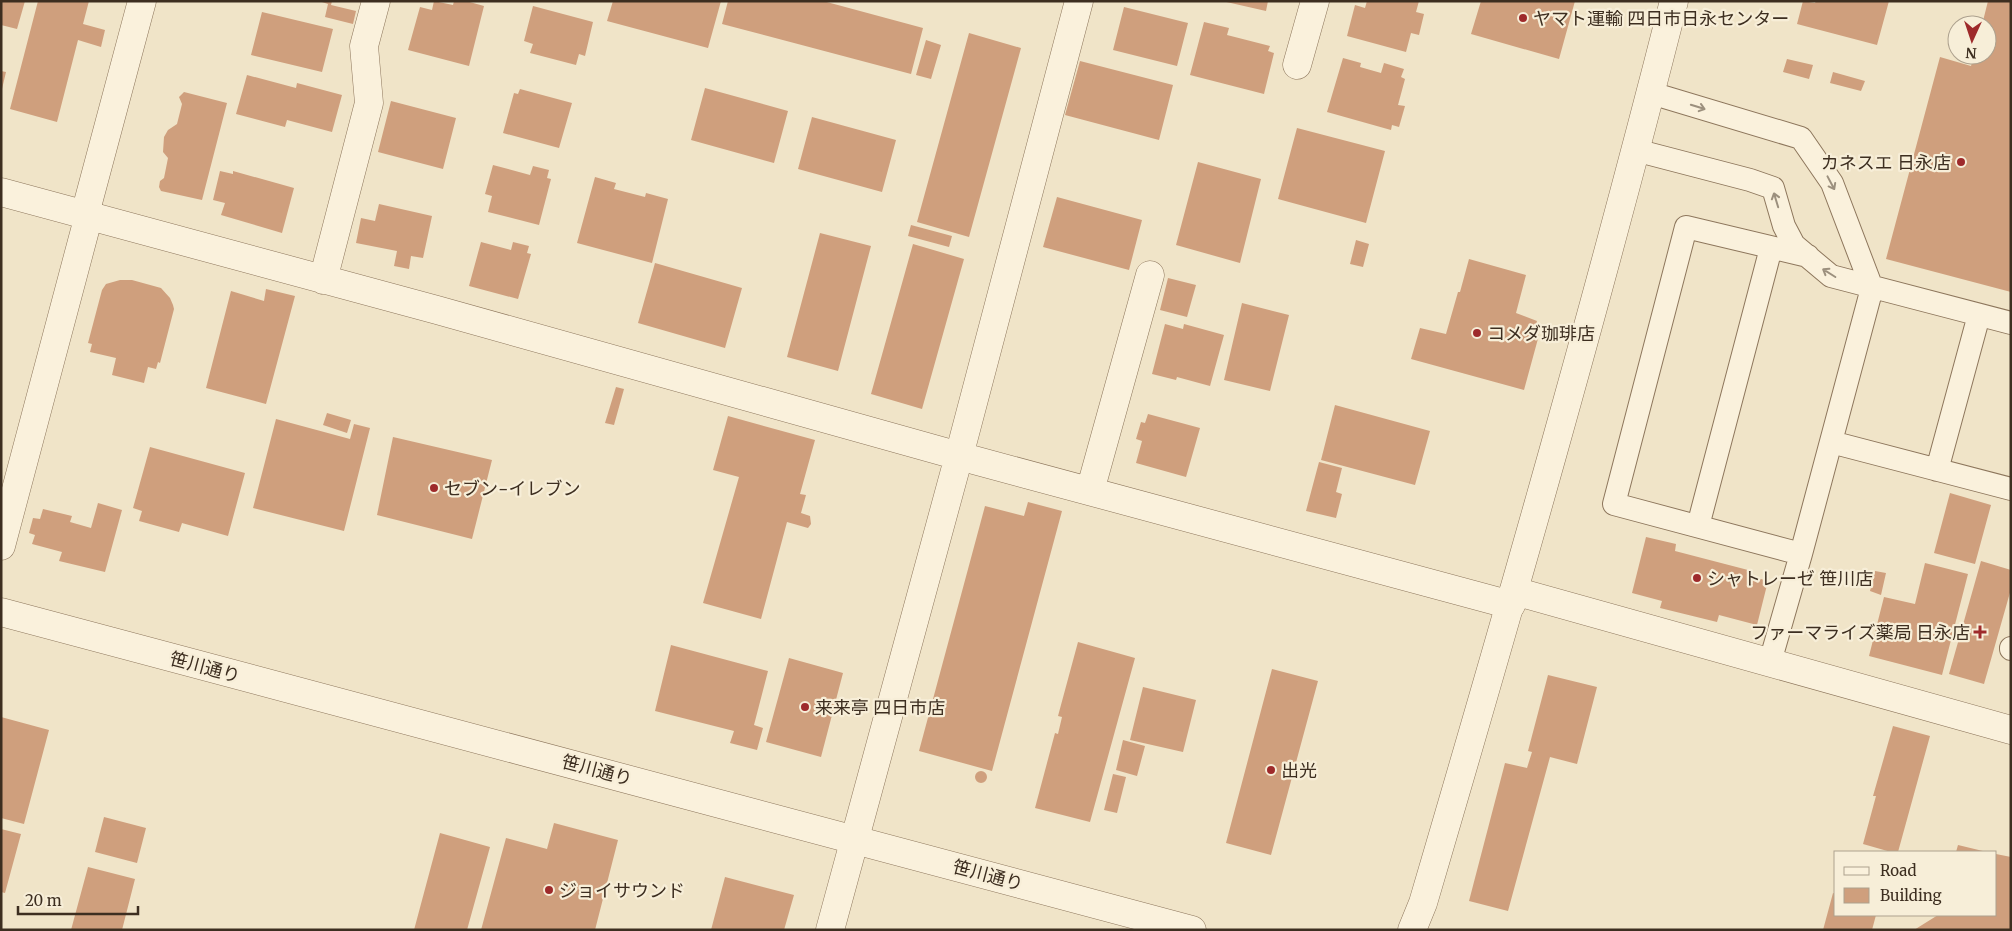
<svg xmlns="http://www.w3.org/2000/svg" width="2012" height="931" viewBox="0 0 2012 931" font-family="Merriweather,'Noto Sans JP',serif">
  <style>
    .building { fill: #cf9f7d }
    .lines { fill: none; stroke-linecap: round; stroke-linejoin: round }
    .service-casing { stroke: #8d765c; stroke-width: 24 }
    .minor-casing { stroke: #8d765c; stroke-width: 29 }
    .tertiary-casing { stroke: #8d765c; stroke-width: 29 }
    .service { stroke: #faf1dc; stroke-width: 22 }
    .minor { stroke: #faf1dc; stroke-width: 28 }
    .tertiary { stroke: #faf1dc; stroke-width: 28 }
    .oneway { stroke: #9c907e }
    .poi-dot { fill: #9e2a2b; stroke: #f7eed8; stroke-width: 2 }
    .labels { text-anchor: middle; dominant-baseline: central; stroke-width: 4.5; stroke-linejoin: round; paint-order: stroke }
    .poi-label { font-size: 18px; fill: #3d2e20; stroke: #f7eed8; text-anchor: start }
    .street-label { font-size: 18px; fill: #3d2e20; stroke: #f7eed8 }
  </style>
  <rect width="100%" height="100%" fill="#f0e4c8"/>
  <path class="building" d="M1,1H25L17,29L1,25Z
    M38,1H89L83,24L105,30L101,47L78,40L57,122L10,109Z
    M319,1H332L331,5L356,11L353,24L325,17L328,4Z
    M434,1L453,5L454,1H466L484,6L469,66L408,50L420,7L432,10Z
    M613,1H721L708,48L607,21Z
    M728,1H823L923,28L911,74L722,24Z
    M1222,1H1268L1266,11Z
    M1367,1H1419L1416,12L1424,14L1419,35L1411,33L1406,52L1347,36L1355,5L1365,8Z
    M1481,1H1575L1559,59L1471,34Z
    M1803,1L1815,3L1816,1H1889L1877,45L1797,24Z
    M1988,1H2011V292L1886,259L1940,57L1971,66L1974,55H1987V25H1982Z
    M533,6L593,22L585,56L579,54L576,65L530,53L533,44L524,41Z
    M1124,7L1188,23L1177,66L1113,50Z
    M262,12L333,29L322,72L251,55Z
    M1204,22L1229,28L1227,35L1270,46L1268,51L1274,53L1264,94L1190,75Z
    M969,33L1021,48L969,237L917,222Z
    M926,40L941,45L931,79L916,75Z
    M1343,58L1361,63L1360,67L1381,73L1384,63L1404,69L1401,77L1405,79L1398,105L1405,106L1399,127L1392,125L1391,130L1327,112Z
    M1787,59L1813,65L1809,79L1783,72Z
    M1080,61L1173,85L1159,140L1065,115Z
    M1,71L6,72L2,89H1Z
    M1833,72L1865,81L1861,91L1830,83Z
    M247,75L296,88L297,83L342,95L332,132L287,120L285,127L236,114Z
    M705,88L788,111L774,163L691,140Z
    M520,89L572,103L559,148L503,133L514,93L518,94Z
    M184,92L227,103L202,200L161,191L159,187L160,181L164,178L168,158L163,152L164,137L168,130L177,124L182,104L179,97Z
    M391,101L456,118L443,169L378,152Z
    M812,117L896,140L882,192L798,169Z
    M1297,128L1385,151L1366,223L1278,199Z
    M1198,162L1261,179L1240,263L1176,245Z
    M493,165L530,175L533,166L549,170L547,178L551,179L539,225L488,212L492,196L485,194Z
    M220,171L233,174V171L294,188L282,233L221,215L225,203L213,200Z
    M595,177L616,183L614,189L645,197L646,193L668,199L652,263L577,243Z
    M1057,197L1142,220L1129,270L1043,247Z
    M379,204L432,216L423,258L411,256L409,269L394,266L397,251L356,243L361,218L375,221Z
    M911,225L952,236L949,247L908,236Z
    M820,233L871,246L838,371L787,357Z
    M1356,240L1369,244L1363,267L1350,264Z
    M481,242L511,250L513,242L529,246L527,253L531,254L518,299L469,286Z
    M913,244L964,259L922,409L871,394Z
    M1469,259L1526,275L1516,313L1537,321L1533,333L1539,335L1524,390L1411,359L1420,328L1446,334L1458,292H1460Z
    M655,263L742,288L725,348L638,323Z
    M1168,278L1196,285L1187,317L1160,310Z
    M120,280H132L161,288L170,298L173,305L174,309L160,363L158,362L156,369L148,367L144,383L112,375L116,358L90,352L92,344L88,343L102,290L106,284Z
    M266,289L295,296L266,404L206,388L231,291L264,301Z
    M1242,303L1289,315L1270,391L1224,380Z
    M1165,324L1183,329L1184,324L1224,335L1210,386L1177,377L1176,380L1152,374Z
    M616,387L624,389L614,425L605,423Z
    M1335,405L1430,431L1415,485L1321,460Z
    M327,413L351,420L347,433L323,425Z
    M1148,414L1200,428L1186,477L1136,463L1142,441L1136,439L1141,422L1145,423Z
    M728,416L815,440L800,494L806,495L801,513L810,516L811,524L808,528L787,522L761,619L703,603L739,477L713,470Z
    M276,419L350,439L354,424L370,428L344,531L253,508Z
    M393,437L492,460L472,539L377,515Z
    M150,447L245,473L228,536L182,523L179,532L139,521L142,511L133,508Z
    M1319,462L1342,468L1336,492L1342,494L1336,518L1306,511Z
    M1950,493L1991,505L1975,564L1934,553Z
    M1028,502L1062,511L992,771L919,751L985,506L1024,516Z
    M98,503L122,510L105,572L59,561L62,552L32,544L35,535L29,533L33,518L40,519L43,509L72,516L70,522L91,528Z
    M1646,537L1676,544L1675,551L1748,570L1747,575L1768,581L1757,625L1719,615L1717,622L1660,608L1662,601L1632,593Z
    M1981,561L2011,570V589L1984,684L1949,674Z
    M1925,563L1968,574L1942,675L1869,656L1884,597L1915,604Z
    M1875,571L1886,573L1881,595L1870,591Z
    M1078,642L1135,658L1090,822L1035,808L1055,733L1058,734L1062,717L1058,716Z
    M671,645L768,671L754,725L763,728L757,750L730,743L734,731L655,711Z
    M789,658L843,673L821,757L766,742Z
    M1272,669L1318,681L1271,855L1226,843Z
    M1548,675L1597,687L1577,764L1550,757L1508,911L1469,901L1505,763L1527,768L1532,752L1528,751Z
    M1143,687L1196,700L1183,752L1130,740Z
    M1,717L49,730L24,824L1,818Z
    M1893,726L1930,736L1898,852H1891L1863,844L1876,796H1873Z
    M1123,740L1145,746L1137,776L1116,770Z
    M975 777a6 6 0 1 1 12 0a6 6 0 1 1-12 0Z
    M1113,774L1126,777L1117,813L1104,810Z
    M104,817L146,828L137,863L95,852Z
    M554,823L618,840L595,930H481L506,838L547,849Z
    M1,829L21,834L5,893L1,892Z
    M440,833L490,847L467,930H414Z
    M1958,845L1987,852H1956Z
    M1996,854L2011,857V930H1914L1938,915H1996Z
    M88,867L135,879L122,930H71Z
    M725,877L794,895L784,930H711Z
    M1833,893L1836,894V915H1876L1872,930H1823Z"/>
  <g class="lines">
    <g class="service-casing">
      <path id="service" d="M1651,93L1801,138L1832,183L1872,288L1801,554L1770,662
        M1635,150L1750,180L1773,188L1784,226L1794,245L1831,276L2011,323
        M1831,442L2011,489
        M1937,470L1979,315
        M1698,526L1771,248
        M1801,554L1614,504L1686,227L1808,256
        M2011,648V649"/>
    </g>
    <g class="minor-casing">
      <path id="minor" d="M1297,65L1315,1
        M1,192L437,310L959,456L1511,605
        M85,214L142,1
        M323,280L369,103L364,46L376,1
        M1090,491L1150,275
        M1,546L89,215
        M1514,591L2011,730
        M830,930L959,456L1079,1"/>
    </g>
    <g class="tertiary-casing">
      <path id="tertiary" d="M1,612L1192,930
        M1412,930L1423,903C1511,604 1597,304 1674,1"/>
    </g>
    <use href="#service" class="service"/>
    <use href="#minor" class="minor"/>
    <use href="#tertiary" class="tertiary"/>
  </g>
  <defs><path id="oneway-shaft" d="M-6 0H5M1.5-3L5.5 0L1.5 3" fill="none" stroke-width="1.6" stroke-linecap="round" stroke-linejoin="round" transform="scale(1.25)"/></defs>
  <g class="oneway">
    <use href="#oneway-shaft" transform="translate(1698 107) rotate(17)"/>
    <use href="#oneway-shaft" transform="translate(1831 183) rotate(62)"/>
    <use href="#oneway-shaft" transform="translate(1776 200) rotate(-107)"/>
    <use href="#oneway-shaft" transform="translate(1829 273) rotate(-148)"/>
  </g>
  <g class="poi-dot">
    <circle cx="1523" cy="18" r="5"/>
    <circle cx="1961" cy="162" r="5"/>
    <circle cx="1477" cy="333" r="5"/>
    <circle cx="434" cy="488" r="5"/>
    <circle cx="1697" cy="578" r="5"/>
    <path d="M1977.5 624.5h5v5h5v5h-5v5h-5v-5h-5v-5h5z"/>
    <circle cx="805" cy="707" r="5"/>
    <circle cx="1271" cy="770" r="5"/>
    <circle cx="549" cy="890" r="5"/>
  </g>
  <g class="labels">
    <g class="poi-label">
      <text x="1533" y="18">ヤマト運輸 四日市日永センター</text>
      <text x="1951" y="162" text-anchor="end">カネスエ 日永店</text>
      <text x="1487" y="333">コメダ珈琲店</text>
      <text x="444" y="488">セブン-イレブン</text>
      <text x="1707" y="578">シャトレーゼ 笹川店</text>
      <text x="1970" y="632" text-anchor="end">ファーマライズ薬局 日永店</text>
      <text x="815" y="707">来来亭 四日市店</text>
      <text x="1281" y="770">出光</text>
      <text x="559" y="890">ジョイサウンド</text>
    </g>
    <g class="street-label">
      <text transform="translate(205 667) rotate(15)">笹川通り</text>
      <text transform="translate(597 770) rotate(15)">笹川通り</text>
      <text transform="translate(988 875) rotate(15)">笹川通り</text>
    </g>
  </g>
  <rect width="2012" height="931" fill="none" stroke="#3d2e20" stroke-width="5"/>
  <rect x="1834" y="851" width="162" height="65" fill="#f7eed8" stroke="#ada18e"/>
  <rect x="1844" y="867" width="25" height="8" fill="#faf1dc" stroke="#ada18e"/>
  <text x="1880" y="876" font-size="15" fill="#3d2e20">Road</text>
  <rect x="1844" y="888" width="25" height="15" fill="#cf9f7d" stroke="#ada18e"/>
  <text x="1880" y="901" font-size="15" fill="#3d2e20">Building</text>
  <g transform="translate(1972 40) rotate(183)"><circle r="24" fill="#f7eed8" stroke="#ada18e"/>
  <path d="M0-4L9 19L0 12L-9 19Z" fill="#9e2a2b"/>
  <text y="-8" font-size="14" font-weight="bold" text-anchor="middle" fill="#3d2e20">N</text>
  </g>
  <path d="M18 906v8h120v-8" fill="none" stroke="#3d2e20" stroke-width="2.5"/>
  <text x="25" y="906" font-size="15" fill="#3d2e20" stroke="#f7eed8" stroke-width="4" paint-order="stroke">20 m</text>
</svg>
